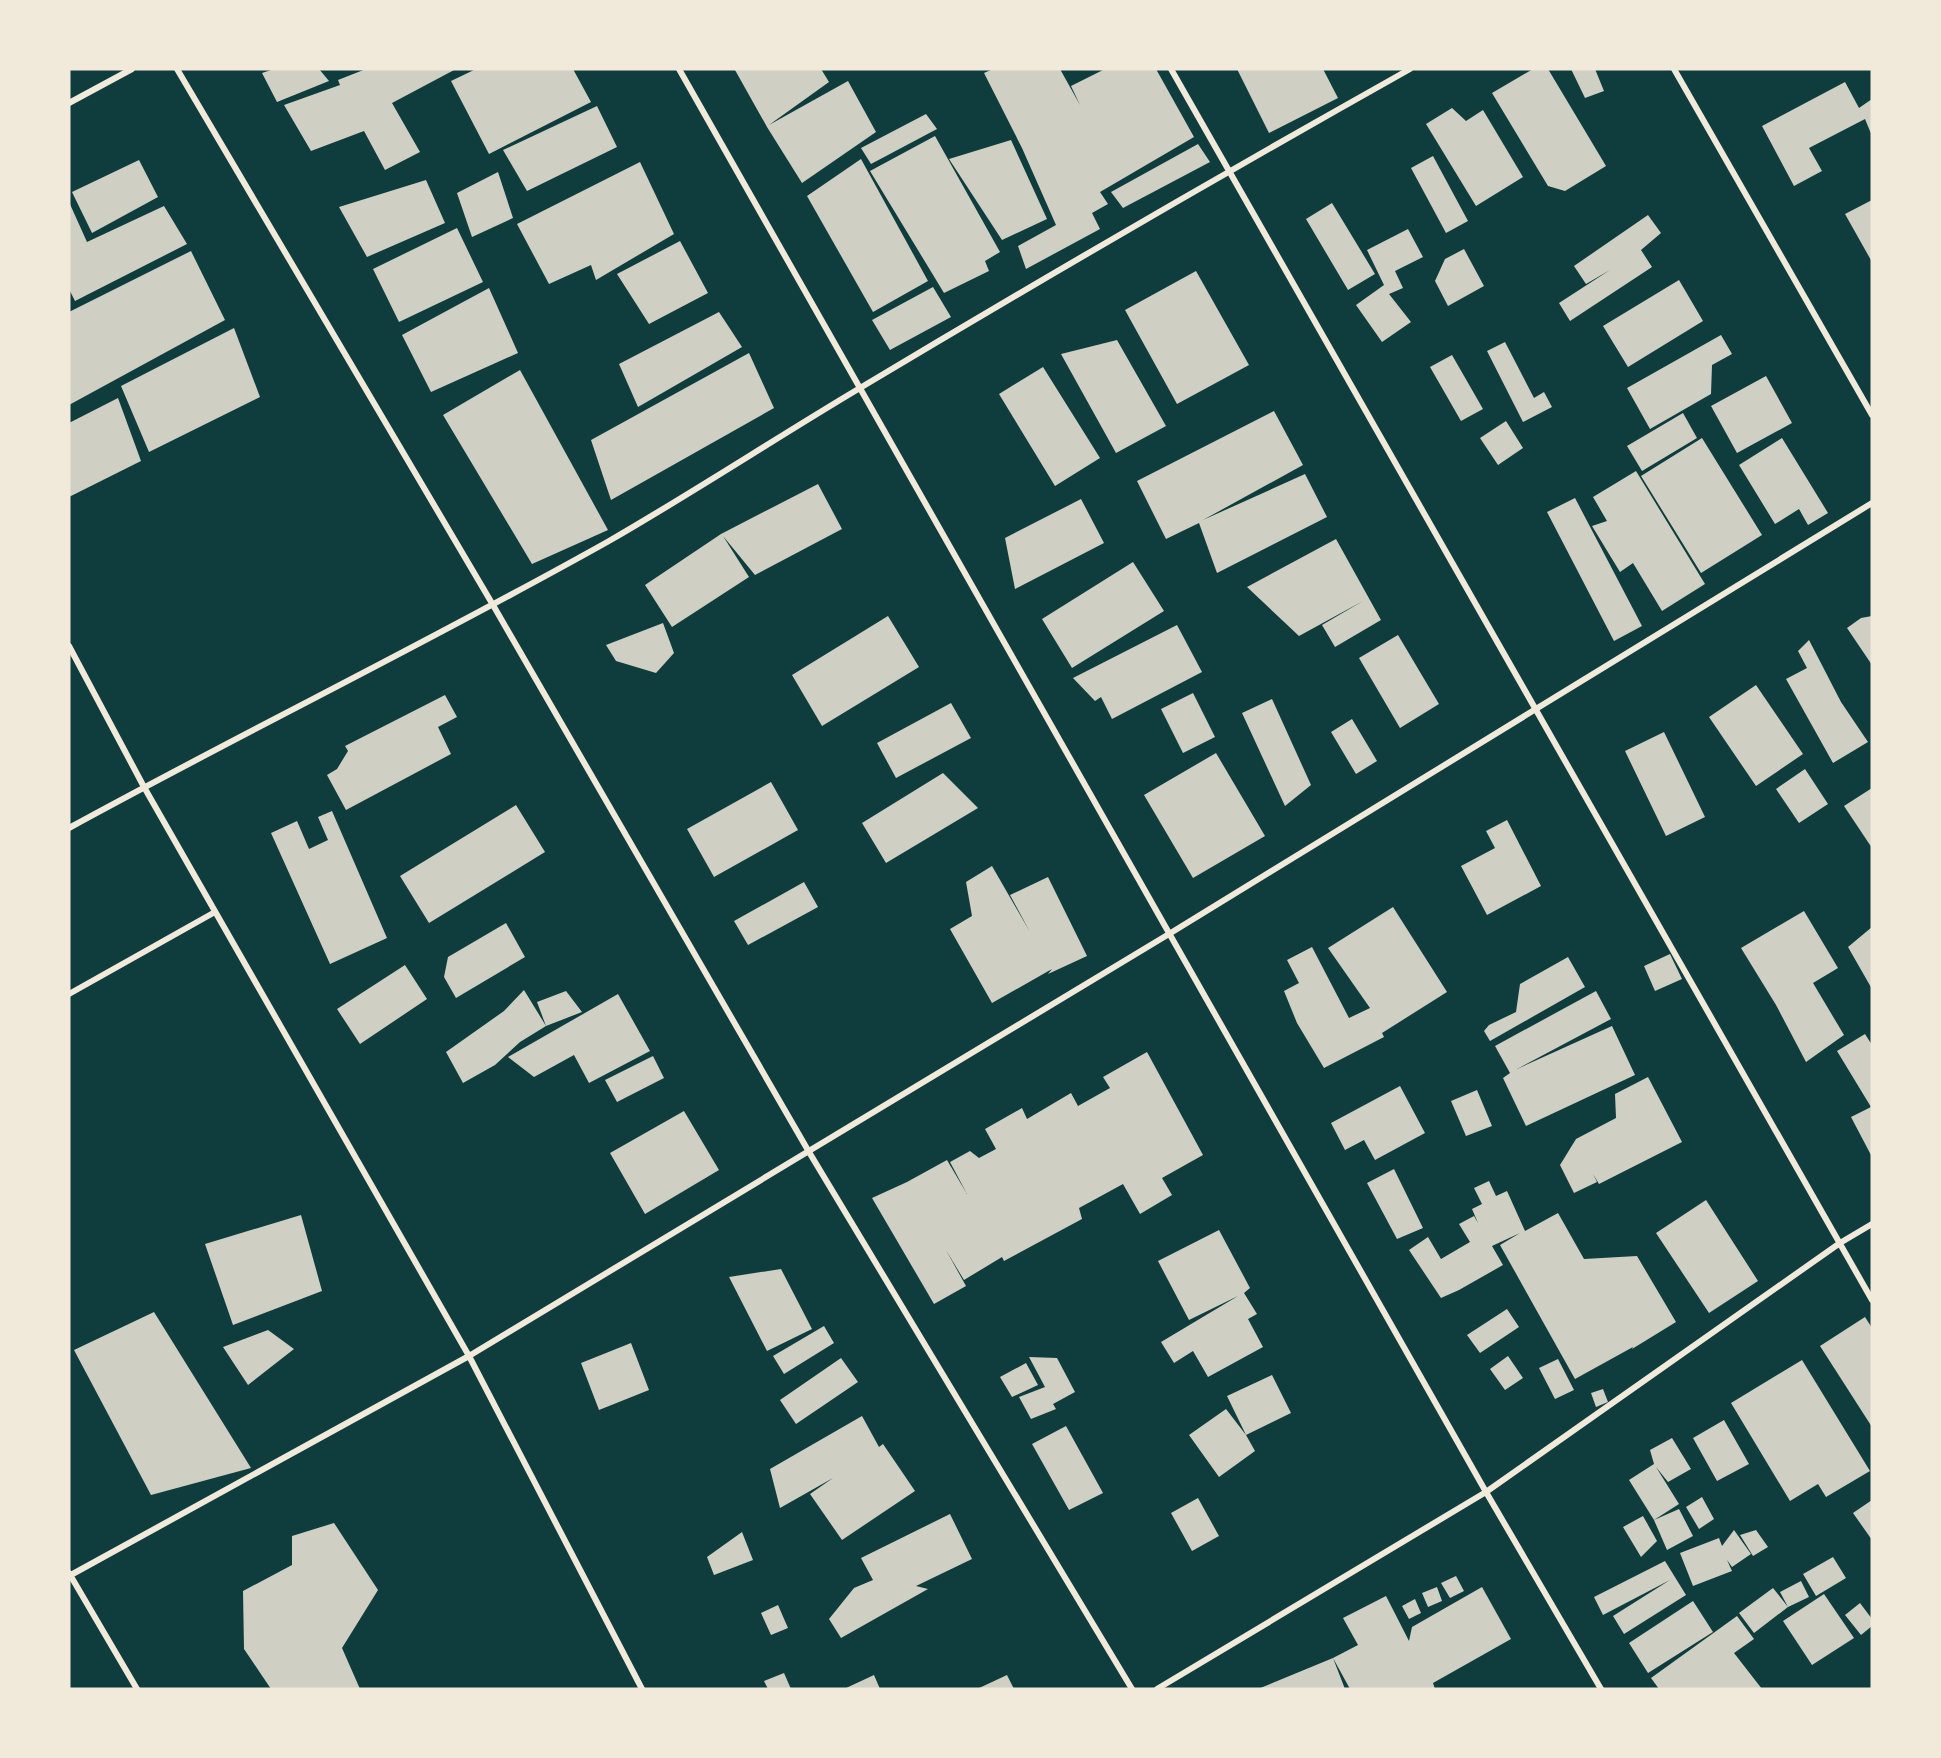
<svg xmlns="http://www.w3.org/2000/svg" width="1941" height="1758" viewBox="0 0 1941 1758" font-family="Karla,sans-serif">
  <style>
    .building { fill: #cfcfc3 }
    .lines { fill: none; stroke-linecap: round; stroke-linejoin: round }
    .minor { stroke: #f1e9da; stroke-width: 6 }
  </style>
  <rect width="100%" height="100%" fill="#0f3d3e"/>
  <path class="building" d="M274,69H319L329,81L277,102L262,73Z
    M366,69H456L392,103L420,152L385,170L364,131L311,151L284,105L340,85L338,80Z
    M476,69H573L591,102L489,154L451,81Z
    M737,69H821L829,82L769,125L848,81L876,132L802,183L767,127L735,70Z
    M993,69H1060L1080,105L1071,86L1105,69H1156L1194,137L1100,192L1108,204L1092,213L1100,229L1026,269L1018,246L1056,225L1022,148L984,73Z
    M1237,69H1323L1338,98L1269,133Z
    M1533,69H1548L1606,166L1565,191L1548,186L1492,93Z
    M1571,69H1595L1604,91L1585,98Z
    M1845,82L1859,108L1872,99V136L1865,119L1809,148L1822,171L1794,186L1762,126Z
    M597,106L617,147L527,191L503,150Z
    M1452,108L1466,121L1483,110L1523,177L1476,206L1426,124Z
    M926,114L937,129L871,164L861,148Z
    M935,136L1000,252L985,261L989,271L944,293L870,171Z
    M1011,140L1047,219L1002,240L949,159Z
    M1198,144L1210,162L1123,208L1111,192Z
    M1433,156L1468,221L1446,233L1411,168Z
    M861,159L928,281L873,312L807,196Z
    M139,160L158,197L92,233L72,192Z
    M640,162L674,234L596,280L591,265L549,284L517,224Z
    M498,172L513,218L472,237L457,193Z
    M426,180L445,223L367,257L339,207Z
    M1872,200V262L1845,214Z
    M69,202L87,242L164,206L187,244L75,301L69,289Z
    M1332,203L1375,274L1348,290L1306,219Z
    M1648,215L1661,233L1641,250L1652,267L1570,321L1559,303L1610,270L1586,284L1574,266Z
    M457,228L483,282L399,322L373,269Z
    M1408,229L1423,257L1395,271L1403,288L1389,294L1411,322L1382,342L1356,305L1384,285L1367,250Z
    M680,241L708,293L649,324L617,274Z
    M1464,249L1484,286L1448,306L1435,281L1445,259Z
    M191,251L225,320L69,405V312Z
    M1196,271L1249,365L1177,404L1125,310Z
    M1679,280L1703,321L1628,367L1603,326Z
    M933,287L951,317L890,350L872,320Z
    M489,288L518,353L431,392L402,335Z
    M719,312L742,347L638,407L619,364Z
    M234,328L260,397L149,452L121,386Z
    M1721,335L1732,354L1712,365L1711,394L1650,429L1627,388Z
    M1117,340L1166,426L1116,453L1061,354Z
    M1505,342L1534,398L1544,392L1552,407L1523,422L1487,351Z
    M749,353L774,408L611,500L591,440Z
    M1452,355L1483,409L1461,421L1430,367Z
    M1043,367L1100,458L1055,486L999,394Z
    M520,370L608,530L532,564L443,415Z
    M1766,376L1792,423L1737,453L1711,406Z
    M118,398L141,461L69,497V423Z
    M1274,411L1303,465L1203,520L1305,474L1327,517L1217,573L1199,523L1166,539L1137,481Z
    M1683,413L1697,438L1642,471L1627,446Z
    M1506,421L1523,448L1498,465L1480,438Z
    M1702,438L1762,535L1701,573L1641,476Z
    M1782,438L1828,513L1808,525L1799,509L1775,524L1739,465Z
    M1636,471L1705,584L1662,611L1633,563L1620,572L1592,526L1607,521L1593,497Z
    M818,484L842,529L755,575L723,536L749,577L672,627L645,585L721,534Z
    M1575,498L1642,626L1614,641L1547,512Z
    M1081,499L1104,543L1015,589L1005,538Z
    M1336,539L1381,620L1335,647L1322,625L1363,601L1299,636L1247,587Z
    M1133,562L1164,611L1072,668L1042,619Z
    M888,616L919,667L822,726L792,675Z
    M1872,616V665L1847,628L1861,618Z
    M663,623L674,653L656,673L616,661L606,645Z
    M1177,625L1202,672L1112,719L1101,697L1095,701L1073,678Z
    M1398,635L1439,704L1400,728L1359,658Z
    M1809,640L1841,702L1868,742L1833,763L1786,679L1807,668L1798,651Z
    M1756,685L1803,754L1756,786L1709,717Z
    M1193,693L1215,737L1183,753L1161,709Z
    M445,695L457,717L438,727L451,754L346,810L327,775L337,769L348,751L345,746Z
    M1272,699L1311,785L1285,806L1242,713Z
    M951,703L971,738L896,778L877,743Z
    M1352,719L1377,761L1356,774L1331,732Z
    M1664,732L1705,817L1666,836L1625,751Z
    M1216,753L1265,836L1193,878L1144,795Z
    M1805,769L1828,804L1799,823L1776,789Z
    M943,773L978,808L886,863L862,823Z
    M771,782L798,830L714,877L687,829Z
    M1872,788V848L1844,806Z
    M516,805L545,852L429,923L400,876Z
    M332,811L387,938L330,964L271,833L297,821L309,849L328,840L318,817Z
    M1507,820L1541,886L1487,915L1461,866L1495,848L1486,831Z
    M992,866L1030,932L1010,895L1048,877L1087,956L1048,974L1052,969L992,1003L950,929L972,916L966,882Z
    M804,882L818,907L748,945L734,921Z
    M1393,907L1447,992L1382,1033L1384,1037L1324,1068L1297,1023L1284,991L1299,983L1287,960L1312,947L1349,1018L1370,1008L1328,948Z
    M1804,911L1838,968L1813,983L1844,1035L1806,1062L1776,1005L1741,948Z
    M506,923L525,957L456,998L444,977L448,957Z
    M1872,927V989L1848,947Z
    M1670,954L1682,979L1655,991L1644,966Z
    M1568,957L1585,987L1490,1041L1484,1031L1489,1025L1516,1012L1520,984Z
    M405,965L427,999L360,1044L337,1009Z
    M524,990L546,1026L537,1002L566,991L582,1012L546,1026L520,1042L495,1065L463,1083L446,1052L504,1011Z
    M1596,991L1611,1019L1517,1069L1612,1026L1635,1075L1526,1126L1503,1078L1510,1073L1495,1046Z
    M618,994L650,1051L589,1083L574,1055L534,1077L508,1057Z
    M1865,1034L1872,1045V1157L1851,1117L1871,1107L1837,1051Z
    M1147,1052L1203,1155L1162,1178L1172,1195L1140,1214L1123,1184L1079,1208L1082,1219L1004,1261L1002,1257L964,1280L946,1250L966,1286L934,1304L872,1198L907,1182L947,1160L967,1194L950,1162L970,1151L979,1158L996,1149L985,1129L1022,1108L1027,1119L1071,1093L1078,1106L1110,1088L1103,1077Z
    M653,1056L664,1078L617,1102L605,1080Z
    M1648,1077L1682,1142L1599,1184L1593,1174L1597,1182L1574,1193L1560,1165L1576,1139L1616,1118L1615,1094Z
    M1400,1086L1425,1133L1375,1160L1364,1140L1345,1150L1331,1123Z
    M1477,1090L1492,1126L1466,1136L1451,1101Z
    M684,1111L719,1170L645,1214L610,1153Z
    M1394,1169L1423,1228L1397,1239L1367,1183Z
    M1489,1181L1496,1196L1507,1191L1525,1231L1558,1213L1584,1259L1637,1256L1676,1322L1632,1349L1633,1347L1575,1379L1500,1245L1520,1233L1492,1246L1503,1265L1459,1290L1441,1298L1409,1250L1428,1237L1441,1259L1470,1242L1459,1224L1474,1216L1478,1223L1472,1209L1482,1204L1474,1188Z
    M1706,1200L1758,1281L1709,1313L1656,1233Z
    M301,1215L322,1291L233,1325L205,1244Z
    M1219,1230L1250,1288L1244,1293L1257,1314L1248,1319L1263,1347L1208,1377L1193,1351L1174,1363L1161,1342L1238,1296L1189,1320L1158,1261Z
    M781,1269L812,1329L767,1351L729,1277Z
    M1507,1309L1519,1327L1480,1353L1467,1335Z
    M154,1312L251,1468L151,1495L74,1350Z
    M1865,1317L1872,1328V1427L1820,1346Z
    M824,1326L834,1343L784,1374L773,1356Z
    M268,1330L294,1349L248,1385L223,1347Z
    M631,1343L649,1390L599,1410L581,1363Z
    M1508,1356L1523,1378L1505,1390L1490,1369Z
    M1029,1357L1057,1358L1075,1392L1053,1404L1056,1409L1031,1419L1019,1397L1045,1387Z
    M841,1358L858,1382L796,1424L780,1400Z
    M1558,1359L1574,1390L1555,1399L1539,1368Z
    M1802,1360L1870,1471L1826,1497L1818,1484L1790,1501L1731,1403Z
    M1026,1363L1038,1385L1012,1397L1000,1377Z
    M1272,1375L1291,1413L1246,1435L1227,1396Z
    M1603,1389L1608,1402L1596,1407L1591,1393Z
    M1226,1409L1246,1435L1255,1451L1219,1477L1189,1435Z
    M862,1416L879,1447L883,1444L915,1491L842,1540L810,1494L833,1478L780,1508L770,1469Z
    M1724,1420L1749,1464L1717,1481L1693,1438Z
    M1066,1426L1103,1493L1069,1510L1032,1444Z
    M1672,1438L1691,1469L1668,1482L1656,1467L1679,1504L1654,1520L1629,1480L1654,1464L1650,1450Z
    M1702,1497L1714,1519L1699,1529L1686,1507Z
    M1198,1498L1219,1536L1192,1551L1171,1513Z
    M1872,1500V1540L1853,1513Z
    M1679,1509L1693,1536L1667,1550L1654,1520Z
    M950,1514L972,1559L916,1586L928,1589L841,1638L829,1619L854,1588L873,1580L861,1558Z
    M1643,1516L1657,1541L1641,1557L1623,1527Z
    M334,1523L378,1590L342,1648L360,1689H271L244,1649L243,1591L292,1565V1536Z
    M1734,1530L1751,1554L1732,1567L1727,1560L1732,1571L1693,1586L1680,1553L1719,1538L1722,1546Z
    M1756,1530L1768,1547L1753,1556L1740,1535Z
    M742,1532L753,1560L714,1575L707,1557Z
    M1833,1557L1846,1578L1816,1596L1803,1574Z
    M1665,1561L1686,1595L1624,1634L1613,1616L1670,1580L1603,1615L1594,1597Z
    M1456,1576L1464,1591L1450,1598L1441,1583Z
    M1801,1581L1809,1597L1788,1607L1780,1592Z
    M1437,1587L1442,1601L1428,1607L1422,1593Z
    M1482,1587L1511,1639L1433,1683L1435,1689H1350L1333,1658L1345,1689H1258L1333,1658L1358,1645L1343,1618L1386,1596L1409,1641L1412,1627Z
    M1773,1588L1788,1607L1754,1633L1739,1613Z
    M1824,1594L1854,1638L1812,1665L1783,1621Z
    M1415,1599L1421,1613L1409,1619L1402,1606Z
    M1693,1601L1713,1632L1648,1673L1629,1643Z
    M1860,1603L1872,1619V1626L1861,1635L1845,1615Z
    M778,1605L788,1628L771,1635L761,1613Z
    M1737,1616L1754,1639L1734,1653L1762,1689H1659L1651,1678Z
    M784,1673L791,1689H768L764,1681Z
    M874,1675L880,1689H844Z
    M1007,1675L1014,1689H977Z"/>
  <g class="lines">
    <path class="minor" d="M177,69L493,605L809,1152L1132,1689
      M679,69L1486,1492L1601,1689
      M1171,69L1872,1300
      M1674,69L1872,415
      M69,103L132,69
      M69,646L144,787L469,1356L642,1689
      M69,828C248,730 431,641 609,541C694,492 776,438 860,388C1042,279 1225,173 1410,69
      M69,994L215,912
      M69,1573L137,1689
      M69,1576L469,1356L1169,934L1872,503
      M1157,1689L1486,1492L1840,1243L1872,1224"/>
  </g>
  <rect width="1941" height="1758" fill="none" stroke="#f1e9da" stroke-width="141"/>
</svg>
